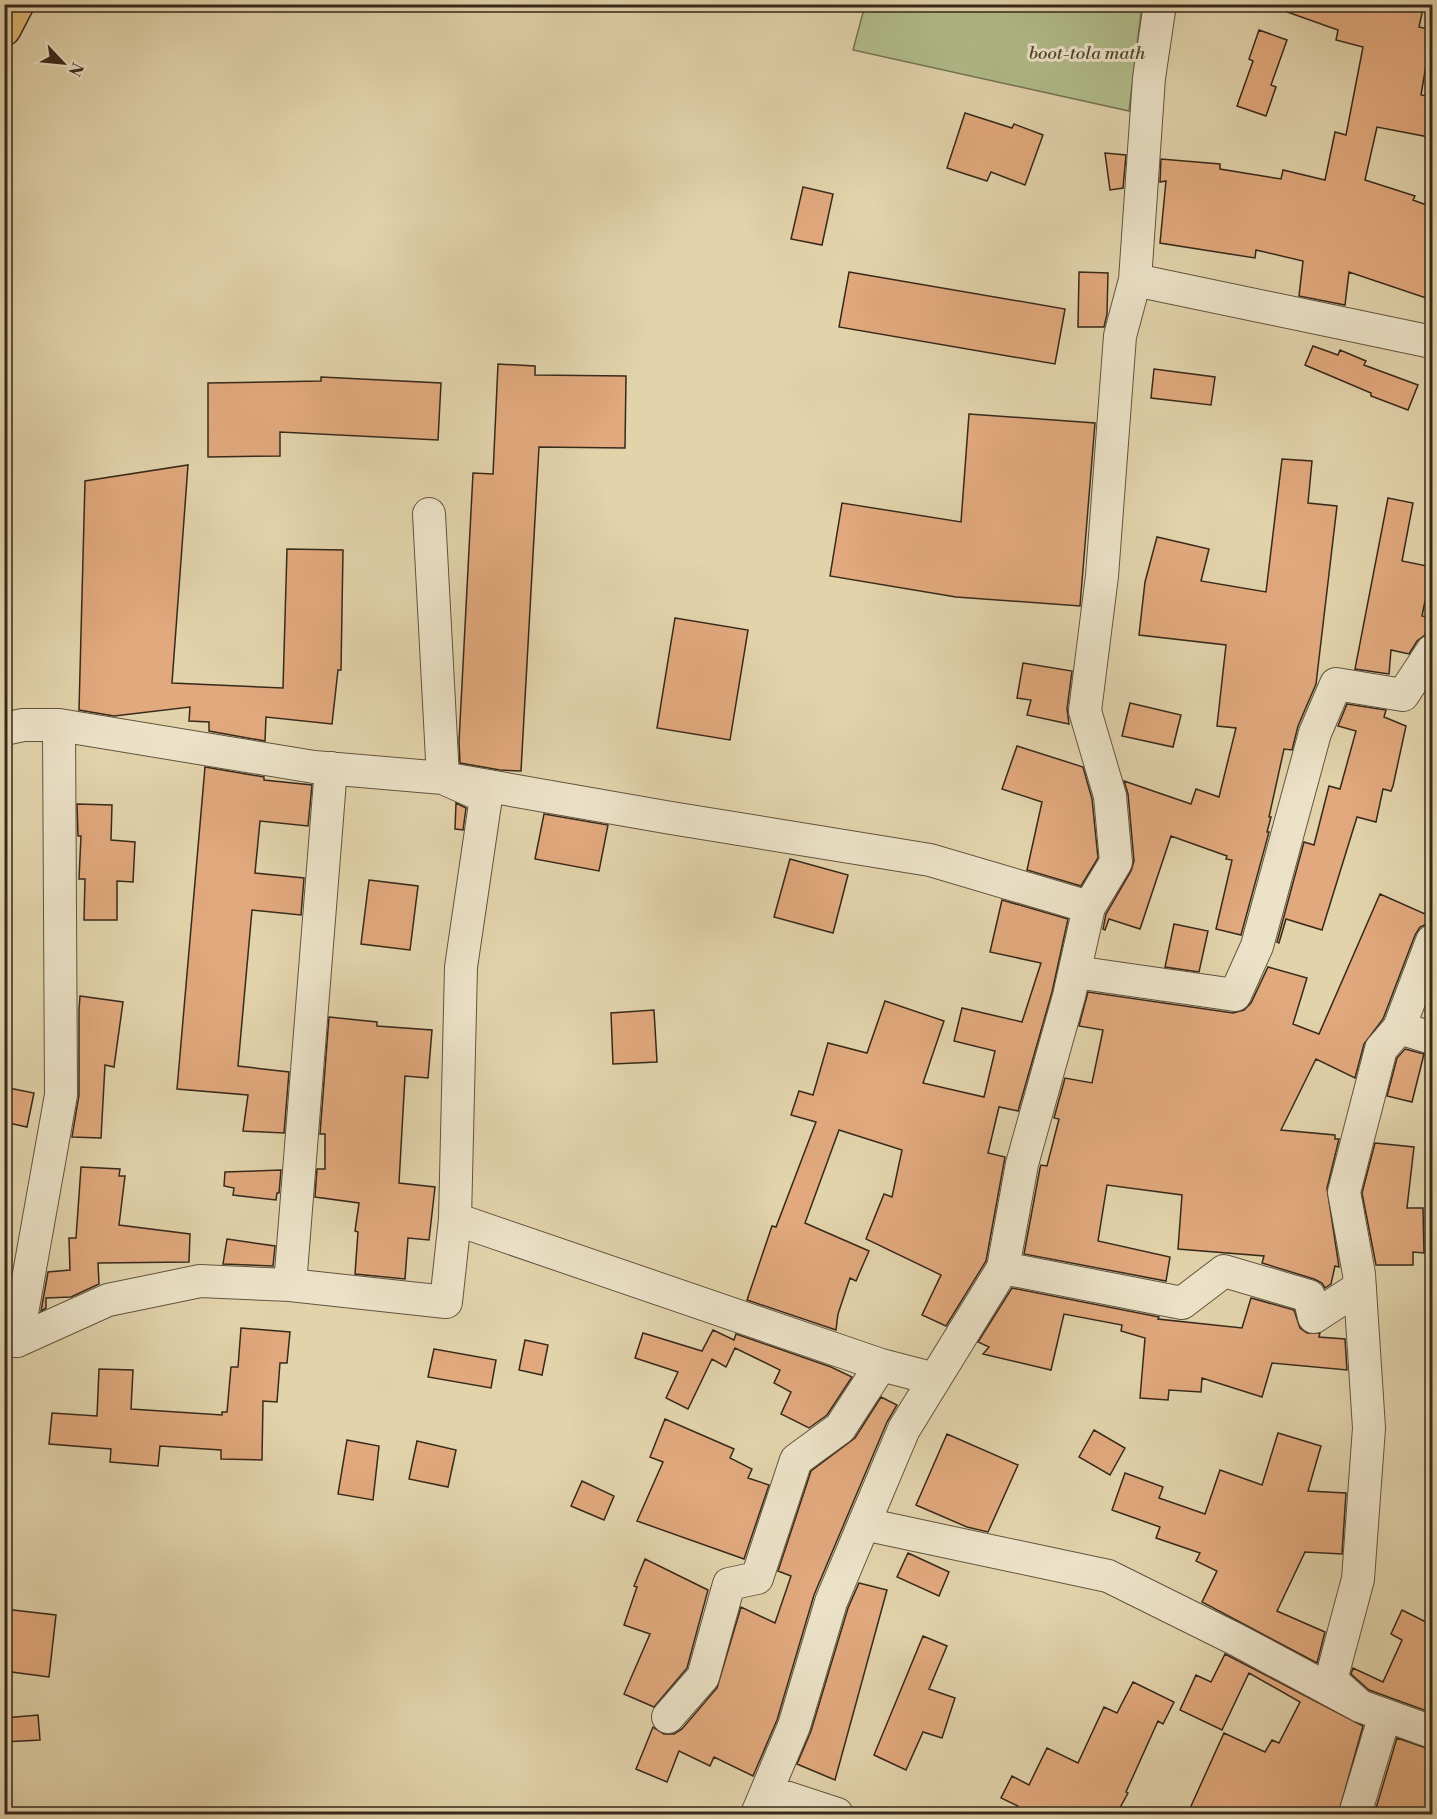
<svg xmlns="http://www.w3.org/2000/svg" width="1437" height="1819" viewBox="0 0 1437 1819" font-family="'Libre Bodoni',serif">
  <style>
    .green { fill: #b1bd8b; stroke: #747353; stroke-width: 1.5 }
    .building { fill: #e1a97d; stroke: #37291b; stroke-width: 1.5 }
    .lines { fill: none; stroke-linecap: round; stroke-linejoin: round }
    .street-casing { stroke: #62543f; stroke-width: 34 }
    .primary-casing { stroke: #37291b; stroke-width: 36 }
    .street { stroke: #ece2c8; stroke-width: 32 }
    .primary { stroke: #e1ba76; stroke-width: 33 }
    .labels { text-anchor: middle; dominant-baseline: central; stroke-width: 6; stroke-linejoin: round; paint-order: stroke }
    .park-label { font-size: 18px; font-style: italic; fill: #4f4731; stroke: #ece2c8 }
  </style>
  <rect width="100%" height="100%" fill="#e2d3ab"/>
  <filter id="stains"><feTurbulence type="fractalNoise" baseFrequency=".00333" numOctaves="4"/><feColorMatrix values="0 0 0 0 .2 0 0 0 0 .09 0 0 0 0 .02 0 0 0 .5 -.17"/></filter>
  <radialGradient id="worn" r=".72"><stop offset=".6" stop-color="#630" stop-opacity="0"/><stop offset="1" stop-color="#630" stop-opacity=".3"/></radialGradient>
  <path class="green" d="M865,5H1142L1129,111L853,50Z"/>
  <path class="building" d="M1277,4H1424L1419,27L1432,30L1421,95L1432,97V120L1429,137L1377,127L1365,180L1415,196L1413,200L1432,207V300L1349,272L1345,305L1299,296L1303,261L1256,250L1255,258L1160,243L1166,181L1160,182L1161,159L1220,164V169L1281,179L1283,170L1325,180L1335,132L1346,135L1363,47L1336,40L1338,30L1276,8Z
    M1259,30L1287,40L1271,85L1276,87L1266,116L1237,106L1253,61L1249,59Z
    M965,113L1012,128L1014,124L1043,135L1025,185L991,172L987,181L947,168Z
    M1105,153L1126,155L1123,188L1110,190Z
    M803,187L833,194L822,245L791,239Z
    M849,272L1065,309L1055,364L839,327Z
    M1079,272L1108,273L1107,314L1104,327H1078Z
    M1313,346L1338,355L1340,350L1366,361L1364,365L1418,385L1408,410L1371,396V393L1305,365Z
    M498,364L535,366V375L626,376L625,448L539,447L521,771L500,770L460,763L459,742L473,473L493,474Z
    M1154,369L1215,377L1211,405L1151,398Z
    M321,377L441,383L438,440L280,432V456L208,457V383L321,381Z
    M969,414L1095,423L1080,606L956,597L830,576L842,503L961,522Z
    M1282,459L1312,461L1308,503L1337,506L1316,684L1298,726L1292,750L1284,749L1269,817H1271L1267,832H1269L1241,935L1216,929L1232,860L1226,859L1227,856L1171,836L1140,929L1109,919L1105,930L1103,929L1106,914L1131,871L1134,861L1128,794L1124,781L1191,804L1196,789L1219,797L1236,728L1217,726L1226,645L1139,635L1145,582L1157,537L1209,549L1201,581L1266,592Z
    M188,465L172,683L283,688L287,549L343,550L341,670H338L332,724L266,717L265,741L209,731V722L189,721L190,707L114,716L79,710L85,481Z
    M1388,498L1413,503L1402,561L1432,567L1422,616L1428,617L1425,635L1417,641L1409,654L1391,650L1389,674L1355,669Z
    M675,618L748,630L730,740L657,728Z
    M1023,663L1072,671L1067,709L1069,724L1027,715L1031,700L1017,698Z
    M1130,703L1181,715L1173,747L1122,736Z
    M1347,704L1386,710L1384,717L1406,726L1393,786L1391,791L1383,789L1376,822L1357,817L1322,930L1286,919L1279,943L1277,942L1304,842L1314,845L1329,786L1340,789L1356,731L1338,726Z
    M1017,746L1083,767L1092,799L1098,858L1081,886L1027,870L1042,802L1002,789Z
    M205,767L264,777V780L312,785L308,826L260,821L255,873L304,878L301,915L252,910L238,1066L289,1072L284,1133L243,1131L248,1095L177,1089Z
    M456,803L466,808L463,830L455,829Z
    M77,804L112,805L111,840L135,842L133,882L117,881V920H84L85,879H79L81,836H78Z
    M544,814L608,825L599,871L535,859Z
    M790,859L848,875L833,933L774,917Z
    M369,880L418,886L410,950L361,944Z
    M1380,894L1432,917L1429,923L1420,927L1415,935L1383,1019L1364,1044L1355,1078L1316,1059L1281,1130L1335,1135V1139H1339L1327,1188L1339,1267L1335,1266L1331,1284L1325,1288L1322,1283L1314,1279L1262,1263L1264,1256L1178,1249L1182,1195L1107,1185L1098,1241L1170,1257L1166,1281L1024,1254L1040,1168L1041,1165L1047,1166L1059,1119L1054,1118L1065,1078L1092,1083L1103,1030L1079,1026L1088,992L1233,1013L1244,1010L1251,1003L1268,967L1307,978L1293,1024L1319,1034Z
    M1002,900L1068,919L1052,992L1018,1111L999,1107L988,1153L1005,1157L986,1261L946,1326L922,1315L941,1275L866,1239L884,1194L892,1197L902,1150L839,1130L805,1223L869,1251L856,1281L850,1278L838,1314L836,1330L747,1300L772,1226L776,1227L816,1122L791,1115L799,1091L813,1095L828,1043L867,1053L885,1001L944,1021L923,1083L984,1097L995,1051L954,1041L962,1008L1022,1022L1041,963L990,952Z
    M1174,924L1208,931L1199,972L1165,967Z
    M80,996L123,1002L114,1067L105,1065L101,1138L72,1137L79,1095V1010Z
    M654,1010L657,1062L613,1064L611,1013Z
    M329,1017L377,1022V1026L432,1030L428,1078L405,1076L399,1183L435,1187L429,1240L408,1238L405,1279L355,1274L358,1232L355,1231L359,1203L315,1197L317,1169H325V1134H320Z
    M1405,1049L1424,1054L1412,1102L1387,1096L1397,1058Z
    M4,1087L34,1093L27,1127L4,1122Z
    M1375,1143L1414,1147L1407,1208H1423L1424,1253L1413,1252V1265H1376L1362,1193Z
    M81,1167L120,1169L119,1176H125L119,1225L190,1234L189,1262L98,1263L99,1284L71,1297L46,1298V1308L41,1311L48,1272L70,1270L69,1238H76Z
    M281,1170L279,1193H277L276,1200L233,1195L234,1188L224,1186L225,1172Z
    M227,1239L275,1246L273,1266L223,1264Z
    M4,1276H10L4,1309Z
    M1012,1288L1159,1317L1158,1319L1242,1328L1251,1298L1294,1310L1300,1328L1307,1333H1320L1319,1337L1345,1339L1347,1370L1272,1363L1262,1397L1202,1378L1201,1392L1169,1390L1168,1400L1140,1398L1145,1338L1121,1331L1122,1325L1064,1314L1051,1370L983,1354L989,1347L978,1342Z
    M241,1328L290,1332L287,1363H280L277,1402L263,1401L262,1460L221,1459V1450L160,1446L158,1466L110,1462L111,1449L49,1444L52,1413L97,1416L99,1369L133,1370L131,1409L222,1415V1412H227L231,1367H238Z
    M713,1330L734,1340L736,1334L831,1367L852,1377L827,1415L809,1428L781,1414L791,1392L774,1383L780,1370L735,1348L726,1367L712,1359L688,1409L666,1398L678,1372L635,1358L643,1333L702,1351Z
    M525,1340L548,1345L542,1375L519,1370Z
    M434,1349L496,1360L491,1388L428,1377Z
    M881,1397L897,1405L887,1422L814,1595L777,1720L753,1776L714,1757L710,1766L679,1751L667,1782L636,1769L653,1727L664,1734H674L682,1729L717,1688L741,1607L775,1623L791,1576L778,1571L811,1471L855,1438Z
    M665,1419L734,1449L730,1458L752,1469L748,1478L769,1485L744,1559L637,1521L663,1462L650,1457Z
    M1094,1430L1125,1448L1110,1475L1079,1457Z
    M1278,1433L1321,1446L1308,1491L1346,1493L1342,1554L1305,1552L1277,1611L1325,1632L1317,1663L1202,1602L1217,1571L1196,1561L1200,1553L1156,1538L1160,1527L1112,1510L1125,1473L1163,1487L1159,1498L1205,1514L1220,1470L1262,1485Z
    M947,1434L1018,1465L988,1532L967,1527L916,1505Z
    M347,1440L379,1446L373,1500L338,1494Z
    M417,1441L456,1450L448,1487L409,1479Z
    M582,1481L614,1496L604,1520L571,1506Z
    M908,1553L949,1572L939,1596L897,1577Z
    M645,1559L708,1590L687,1668L654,1707L624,1694L650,1634L624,1625L637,1587L634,1586Z
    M859,1583L887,1590L835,1780L797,1764L811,1731L848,1608Z
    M4,1609L56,1615L49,1677L4,1671Z
    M1402,1610L1432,1625V1713L1369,1690L1351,1674L1353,1668L1383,1682L1402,1640L1391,1634Z
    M923,1636L947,1646L929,1689L955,1698L942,1738L923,1732L906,1770L874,1755Z
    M1225,1654L1363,1726L1338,1815H1187L1224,1733L1265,1752L1272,1740L1279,1743L1300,1702L1249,1673L1222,1730L1180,1710L1196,1675L1211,1682Z
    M1133,1682L1174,1702L1163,1724L1158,1721L1126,1792L1128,1793L1116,1815H1014L1018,1806L1001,1798L1012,1776L1029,1785L1047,1748L1078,1763L1104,1707L1117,1713Z
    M38,1715L40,1740L4,1742V1718Z
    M1397,1738L1432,1750V1815H1374Z"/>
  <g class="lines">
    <g class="street-casing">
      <path id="street" d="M1135,280L1432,342
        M4,729L23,725H59L314,767L443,778L671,818L930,860L1089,907L1069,996L1022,1164L1003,1268L904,1429L831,1602L794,1726L757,1814
        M1089,907L1116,862L1110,796L1085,711L1102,576L1120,336L1135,280L1149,78L1160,4
        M1075,972L1235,995L1257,946L1315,733L1336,684L1403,695L1432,651
        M1399,1028L1432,941
        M455,1219L881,1365L935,1379
        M1003,1268L1182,1303L1224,1271L1309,1296L1314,1317L1360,1287
        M290,1285L331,768
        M4,1340L17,1341L61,1095L59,725
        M17,1341L108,1300L200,1281L290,1285L446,1302L455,1219L461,967L486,797L443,778L429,514
        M864,1524L1108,1576L1237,1640L1360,1706L1432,1732
        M1360,1706L1331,1680L1358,1579L1369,1428L1359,1274L1344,1192L1381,1049L1399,1028L1432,1038
        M668,1717L703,1677L729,1584L757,1578L796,1460L840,1428L881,1365
        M767,1791L837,1814
        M1355,1814L1385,1715"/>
    </g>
    <g class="primary-casing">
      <path id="primary" d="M4,29L17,4"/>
    </g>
    <use href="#street" class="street"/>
    <use href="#primary" class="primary"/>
  </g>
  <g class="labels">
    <g class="park-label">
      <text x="1087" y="53">boot-tola math</text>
    </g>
  </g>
  <rect width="1437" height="1819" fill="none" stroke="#e2d3ab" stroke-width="24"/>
  <rect x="6" y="6" width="1425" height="1807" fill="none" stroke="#37291b" stroke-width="3"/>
  <rect x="12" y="12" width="1413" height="1795" fill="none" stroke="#37291b" stroke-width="1.5"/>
  <g transform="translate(63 63) rotate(116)" stroke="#ece2c8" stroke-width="4.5" paint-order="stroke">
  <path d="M0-4.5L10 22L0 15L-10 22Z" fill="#37291b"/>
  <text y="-9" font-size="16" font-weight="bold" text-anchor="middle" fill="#37291b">N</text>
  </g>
  <rect width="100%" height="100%" filter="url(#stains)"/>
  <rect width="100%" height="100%" fill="url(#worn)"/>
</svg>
